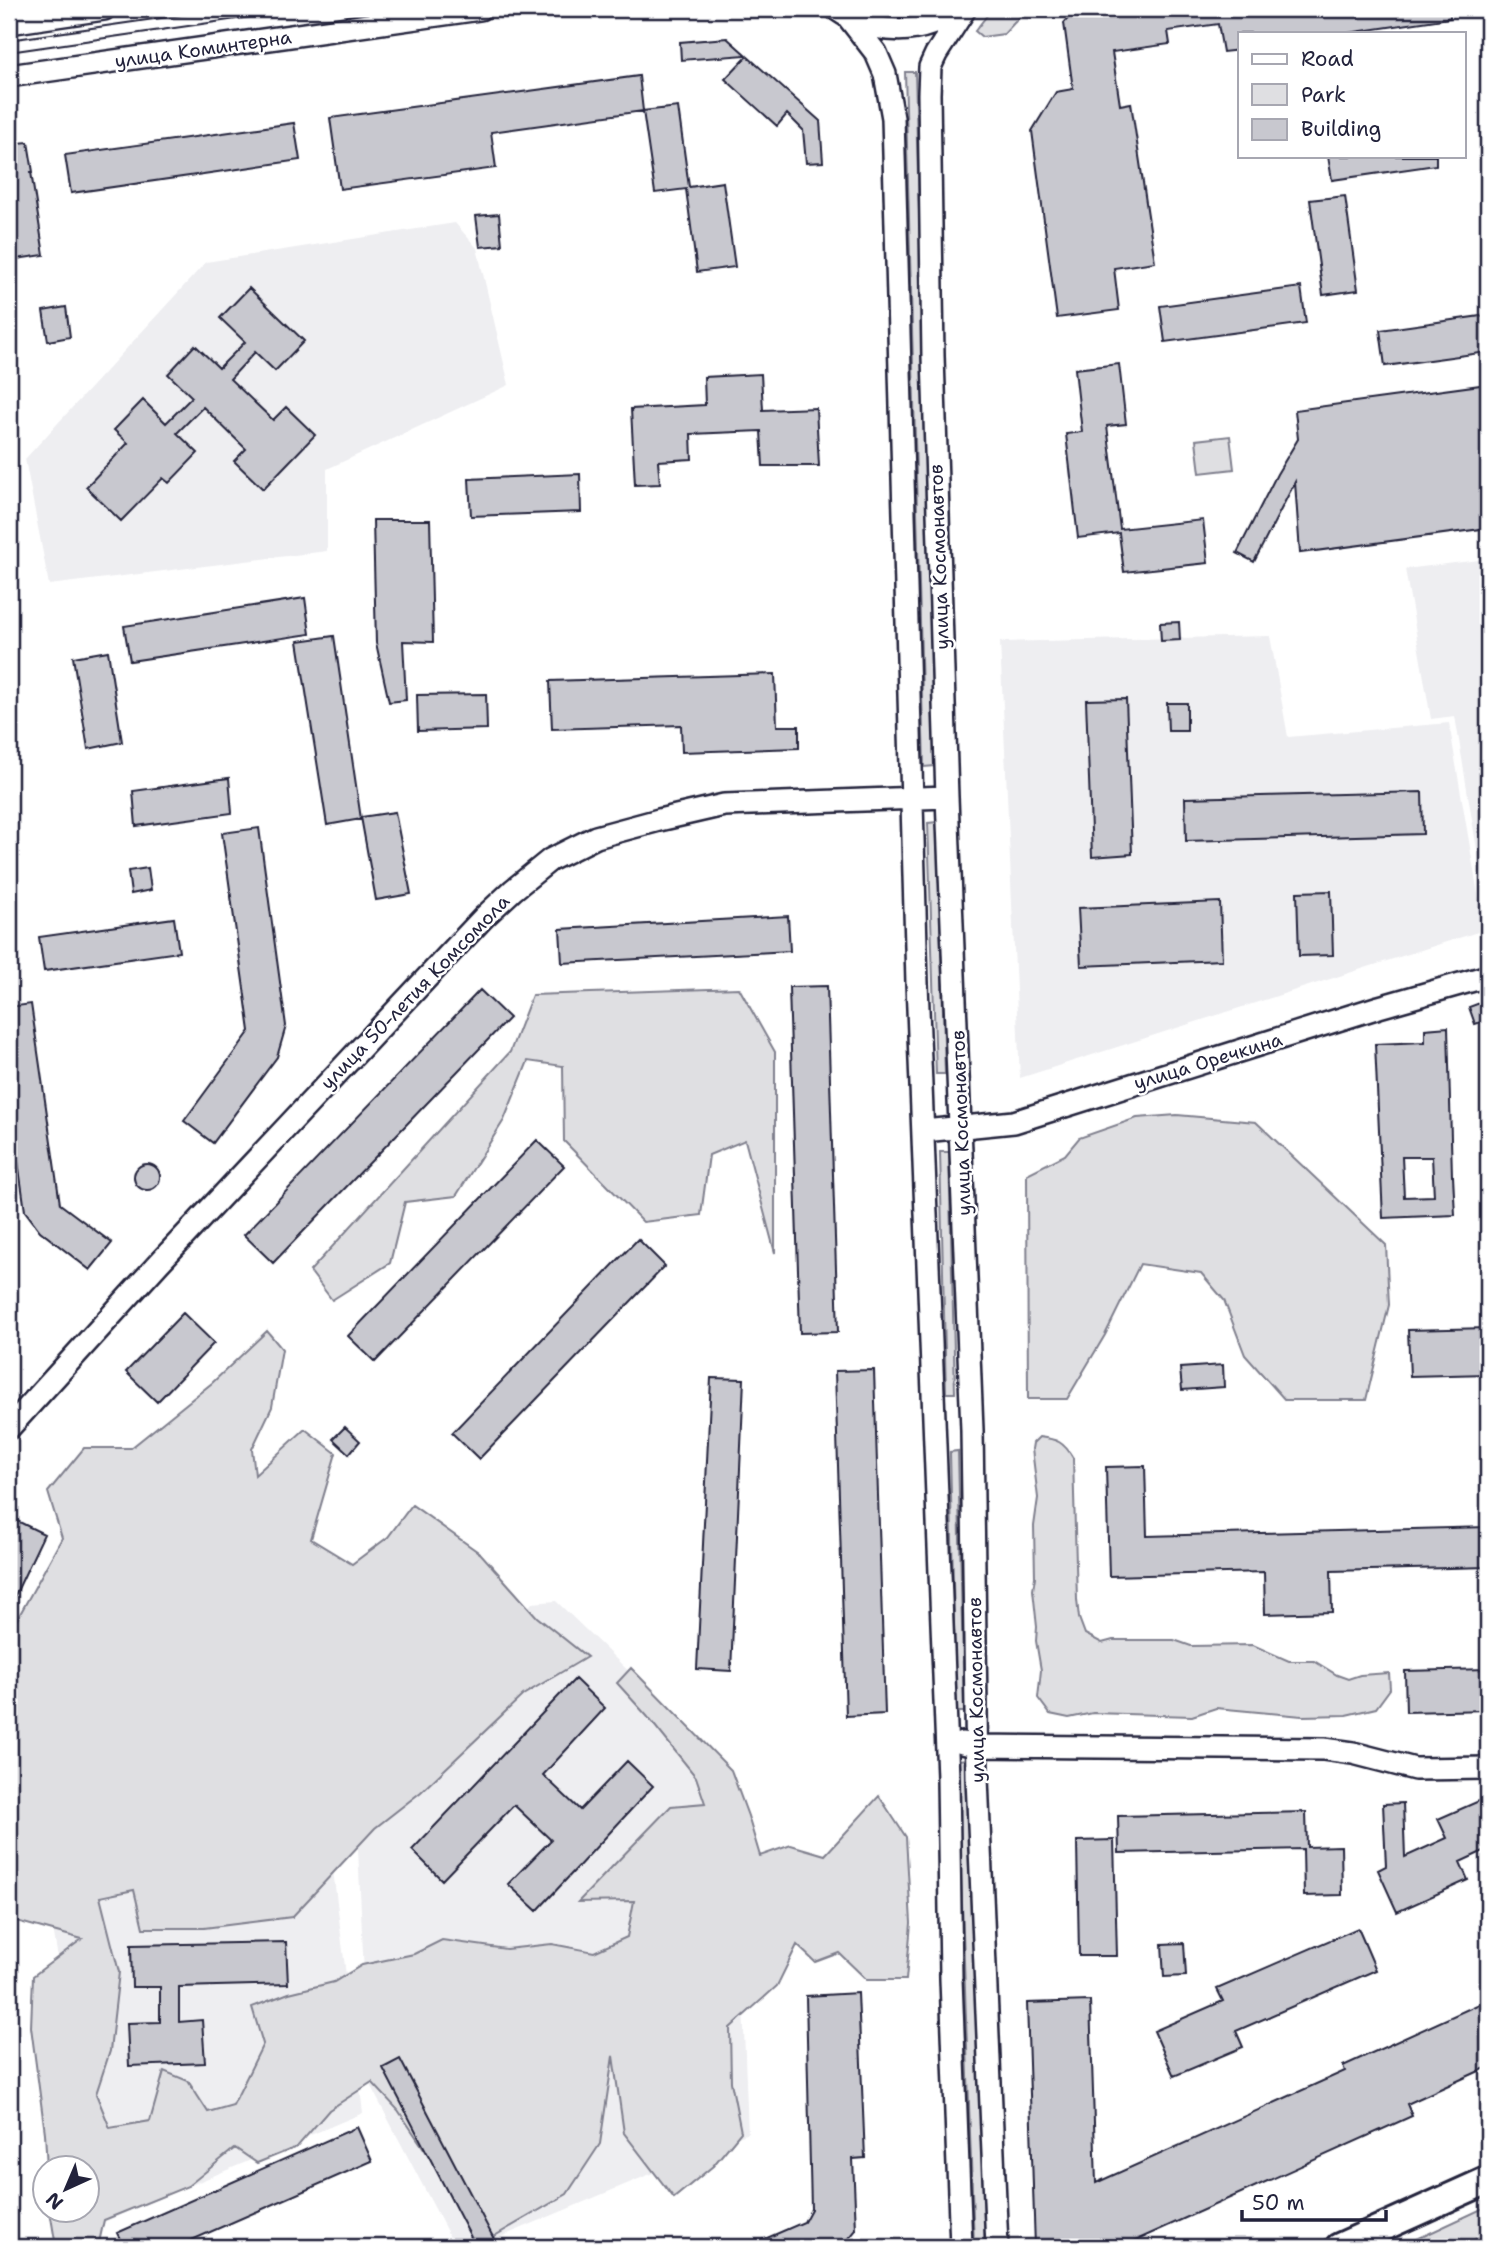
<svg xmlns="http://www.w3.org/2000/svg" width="1497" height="2256" viewBox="0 0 1497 2256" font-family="'Shantell Sans',sans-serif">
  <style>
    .built { fill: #eeeef1 }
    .green { fill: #dfdfe2; stroke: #80808e; stroke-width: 2 }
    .building { fill: #c8c8cf; stroke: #22223b; stroke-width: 2; fill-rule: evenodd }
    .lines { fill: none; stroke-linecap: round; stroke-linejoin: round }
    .minor-casing { stroke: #22223b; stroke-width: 26 }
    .major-casing { stroke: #22223b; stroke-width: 32 }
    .minor { stroke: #fff; stroke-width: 21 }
    .major { stroke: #fff; stroke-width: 26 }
    .tram { stroke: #22223b; stroke-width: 2 }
    .labels { text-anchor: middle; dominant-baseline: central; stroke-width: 5; stroke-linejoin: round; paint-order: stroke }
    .street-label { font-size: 19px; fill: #22223b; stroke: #fff }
  </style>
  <rect width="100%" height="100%" fill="#fff"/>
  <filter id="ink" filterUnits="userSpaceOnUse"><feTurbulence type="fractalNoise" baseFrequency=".0143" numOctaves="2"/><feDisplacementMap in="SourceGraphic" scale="14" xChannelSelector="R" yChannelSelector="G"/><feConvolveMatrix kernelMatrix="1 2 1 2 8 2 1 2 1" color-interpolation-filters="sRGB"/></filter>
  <g filter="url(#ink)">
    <path class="built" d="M455,223L477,248L509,385L327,469V551L49,585L25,459L206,262Z
      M1488,559V917L1455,716L1431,719L1405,569Z
      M1270,636L1288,737L1449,723L1484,930L1020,1078L1000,642Z
      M556,1601L734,1773L748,2133L477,2247H455L366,2077L367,2037L356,1807L532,1603Z
      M332,1862L363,2113L101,2223L47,1891Z"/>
    <path class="green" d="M856,9H935C909,22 882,19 856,9Z
      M992,9H1027L1004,34L982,37L975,31Z
      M905,72H915L935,766L924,767Z
      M1230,436L1234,469L1200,473L1196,440Z
      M937,822L945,1074H936L928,823Z
      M739,988L775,1052V1253L745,1140L709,1155L701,1215L643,1222L564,1141L563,1066L528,1061L504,1120L456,1196L405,1202L390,1263L332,1300L310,1271L510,1052L532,995Z
      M1177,1115L1256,1122L1386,1245L1389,1305L1366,1400H1285L1245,1355L1224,1300L1201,1273L1140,1264L1105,1335L1067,1399H1028L1027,1174L1065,1155L1079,1138L1137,1118Z
      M940,1152H949L955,1393H946Z
      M267,1331L282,1349L272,1407L252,1449L255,1475L305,1429L336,1453L311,1539L352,1564L388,1537L412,1505L481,1554L537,1617L587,1657L523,1695L421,1792L375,1828L292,1917L204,1928H143L134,1890L100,1897L119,1972L110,2051L96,2094L110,2128L150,2121L164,2071L188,2081L208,2112L233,2105L263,2044L252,2007L289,1993L334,1982L362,1965L414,1954L442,1940L506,1949L552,1944L594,1952L627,1937L634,1901L578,1902L671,1806L705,1803L696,1777L647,1716L617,1683L631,1668L731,1770L748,1816L760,1856L791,1845L825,1855L879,1796L906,1837L911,1923L906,1980H867L839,1953L815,1962L797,1945L777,1986L730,2028L731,2082L741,2132L713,2166L674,2198L624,2133L613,2056L600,2144L567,2194L486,2241L398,2110L372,2082L329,2110L297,2147L257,2163L235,2148L188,2186L104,2220L98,2247H56L50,2211L88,2210V2168H47L45,2133L31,2027L33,1976L82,1939L9,1919L12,1718H9V1628L15,1623L62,1538L48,1492L84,1448H131L212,1383Z
      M1039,1437C1057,1439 1064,1442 1073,1458L1077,1600L1079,1618L1085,1634L1102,1643L1113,1640H1174L1191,1646L1253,1645L1289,1661H1314L1337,1675L1348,1679L1360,1675L1389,1673L1390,1689L1376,1708L1346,1715L1302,1716L1216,1708L1192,1716L1093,1713L1069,1718L1050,1714L1038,1698L1041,1670L1036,1641L1037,1627L1033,1590L1035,1577L1034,1526L1038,1498L1032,1449L1033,1443Z
      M958,1451L964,1712H956L950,1452Z
      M968,1759L985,2247H974L957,1760Z
      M1488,2206V2247H1400Z"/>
    <path class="building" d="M1076,9H1450V18L1348,33H1240V50L1223,52L1218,24L1168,31L1170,44L1112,52L1120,105L1131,103L1155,262L1114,268L1119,310L1057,318L1032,131L1056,92L1073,89L1064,23Z
      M727,38L746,55L681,60L680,42Z
      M747,56L820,121L823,162L806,163L803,130L787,114L777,126L725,79Z
      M639,76L643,111L491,132L496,168L340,189L330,118Z
      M678,107L689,187L723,182L735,267L697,272L686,189L655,193L643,111Z
      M294,123L300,160L71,193L65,155Z
      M28,142L33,172H31L44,255L9,260V144Z
      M1328,156H1436V165L1332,180Z
      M1345,196L1358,290L1323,295L1310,200Z
      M499,214L502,245L480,247L476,216Z
      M1301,287L1306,323L1165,342L1160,306Z
      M249,288L304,341L275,371L255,352L230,379L273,420L286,407L315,435L263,489L234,461L246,449L203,407L177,433L198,453L169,483L163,478L121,521L86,487L128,443L114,430L143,400L166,423L192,397L168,374L195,345L219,368L245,342L220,318Z
      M66,307L70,337L48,341L43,311Z
      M1488,315V352L1385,366L1380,330Z
      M1119,364L1126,424L1107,426L1120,529L1203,520L1208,563L1124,572L1119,533L1078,538L1066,434L1082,432L1075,369Z
      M761,374L763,410L816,408L819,466H763L761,431L691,434L692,459L658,461L660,484L635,485L631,409L705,405L704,377Z
      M1488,384V528L1300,553L1295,482L1254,562L1237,553L1277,474L1298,439L1295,410Z
      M580,474L581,512L471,516L469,479Z
      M373,520H430L433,642L403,641L406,700L389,702L376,643Z
      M305,598L310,634L130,661L124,626Z
      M1179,622L1180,640L1161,641L1160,623Z
      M334,636L361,819L327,825L298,641Z
      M108,651L122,742L88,749L73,657Z
      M775,674L777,726H799V748L682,752L681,725L552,729L550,681Z
      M486,694L487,729L418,731L417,695Z
      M1126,699L1132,854L1092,857L1086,700Z
      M1167,703H1187V731H1168Z
      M229,778L232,813L136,826L133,791Z
      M1422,792L1423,834L1186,841L1185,798Z
      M395,812L411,894L376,900L361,817Z
      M259,828L286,1026L277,1057L213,1143L184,1121L250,1031L222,833Z
      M148,868L151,890L131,894L128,871Z
      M1331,891L1333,955L1299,956L1297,892Z
      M1220,902L1222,960L1081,966L1078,908Z
      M788,916L790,951L562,963L560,929Z
      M174,918L179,952L44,971L39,937Z
      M827,986L838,1332L800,1333L789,987Z
      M480,990L509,1018L273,1263L244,1235Z
      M1488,1000V1020L1475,1024L1469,1007Z
      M31,1004L60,1204L112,1243L90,1270L40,1231L25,1211L9,1097V1007Z
      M1448,1027L1452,1176H1453L1455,1215L1383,1218L1375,1044L1425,1042V1029ZM1402,1157H1432L1434,1196L1404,1197Z
      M537,1140L564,1166L375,1362L348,1336Z
      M134 1177a13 13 0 1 1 26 0a13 13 0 1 1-26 0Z
      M638,1239L665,1266L479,1459L452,1433Z
      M183,1313L214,1343L157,1402L126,1372Z
      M1488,1328V1374L1410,1376L1408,1330Z
      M1223,1365L1224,1387L1182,1390L1180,1368Z
      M874,1370L885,1714L846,1716L835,1371Z
      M711,1378L744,1379L731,1671L697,1669Z
      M345,1427L360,1441L349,1454L333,1439Z
      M1145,1466L1147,1536L1488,1527V1567L1331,1571L1332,1612L1265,1614L1264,1572L1109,1576L1106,1467Z
      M9,1517L44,1534L9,1608Z
      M1488,1669V1710L1406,1712L1405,1671Z
      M575,1679L605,1708L543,1775L580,1810L627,1761L653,1786L537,1911L508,1884L551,1840L514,1805L442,1880L412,1850Z
      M1488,1797V1849L1460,1862L1468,1880L1397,1912L1378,1870L1386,1866L1383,1804L1403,1803L1405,1857L1447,1838L1438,1819Z
      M1306,1812L1307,1847L1341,1846L1342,1895L1304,1896L1303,1849L1119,1853L1118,1816Z
      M1114,1840L1117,1956H1079L1077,1841Z
      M1358,1928L1376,1970L1236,2031L1243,2047L1174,2076L1154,2031L1223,2001L1217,1989Z
      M286,1942L288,1984L179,1987V2022L202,2020L205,2063L129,2066L127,2023L160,2022V1987H132L131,1945Z
      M1184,1943L1186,1976L1164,1977L1162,1944Z
      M858,1993L865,2158L853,2159L856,2230L842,2247H746L804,2222L811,2209L806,1996Z
      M1488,2000V2067L1407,2104L1412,2116L1121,2247H1035L1027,2003L1090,2001L1096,2183L1345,2071L1343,2066Z
      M400,2059L494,2239L478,2247H476L383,2068Z
      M357,2127L372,2161L176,2247H124L117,2233Z"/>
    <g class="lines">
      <g class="minor-casing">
        <path id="minor" d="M836,9C871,34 921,39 956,9
          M965,9L936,54L930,67L929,94L933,356L947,797L972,1430L977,1778L997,2247
          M848,17L876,53L885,74L893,118L917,983L948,1778L951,1979L961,2247
          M9,23L104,9
          M9,76L480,9
          M924,1131L1014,1122L1379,1007L1488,976
          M9,1428L159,1263L484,917L513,890L550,860L596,837L659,820L724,805L947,797
          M962,1743L976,1746L1324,1749L1353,1753L1415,1769L1488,1768"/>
      </g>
      <g class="major-casing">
        <path id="major" d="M1339,2247L1488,2180"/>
      </g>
      <use href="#minor" class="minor"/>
      <use href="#major" class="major"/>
      <path class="tram" d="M9,40L223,9
        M9,52L305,9
        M1458,2247L1488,2234"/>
    </g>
  </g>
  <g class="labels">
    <g class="street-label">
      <text transform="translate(203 49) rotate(-8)">улица Коминтерна</text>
      <text transform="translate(939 557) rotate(-92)">улица Космонавтов</text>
      <text transform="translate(415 992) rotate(-46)">улица 50-летия Комсомола</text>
      <text transform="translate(1208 1061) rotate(-17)">улица Оречкина</text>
      <text transform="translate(961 1123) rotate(-92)">улица Космонавтов</text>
      <text transform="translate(976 1690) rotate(-91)">улица Космонавтов</text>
    </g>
  </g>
  <rect width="1497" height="2256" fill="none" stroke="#fff" stroke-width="35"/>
  <rect x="18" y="18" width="1462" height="2221" fill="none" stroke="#22223b" stroke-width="2.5" filter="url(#ink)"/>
  <rect x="1238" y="32" width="228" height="126" fill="#ffffff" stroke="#a7a7b1" stroke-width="2"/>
  <rect x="1252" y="54" width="35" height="10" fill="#ffffff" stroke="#a7a7b1" stroke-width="2"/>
  <text x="1301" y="66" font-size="21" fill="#22223b">Road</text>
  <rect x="1252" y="84" width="35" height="21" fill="#dfdfe2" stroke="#a7a7b1" stroke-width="2"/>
  <text x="1301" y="102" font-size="21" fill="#22223b">Park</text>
  <rect x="1252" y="119" width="35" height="21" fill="#c8c8cf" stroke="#a7a7b1" stroke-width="2"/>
  <text x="1301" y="136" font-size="21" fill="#22223b">Building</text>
  <g transform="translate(66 2189) rotate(224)"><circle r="33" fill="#ffffff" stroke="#a7a7b1" stroke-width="2"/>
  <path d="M0-5L12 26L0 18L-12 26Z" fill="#22223b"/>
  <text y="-10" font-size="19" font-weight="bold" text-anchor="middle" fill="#22223b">N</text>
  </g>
  <path d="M1242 2210v10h144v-10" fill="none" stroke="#22223b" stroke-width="3.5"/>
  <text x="1252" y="2210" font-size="21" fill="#22223b" stroke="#ffffff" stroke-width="5" paint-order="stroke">50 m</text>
</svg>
